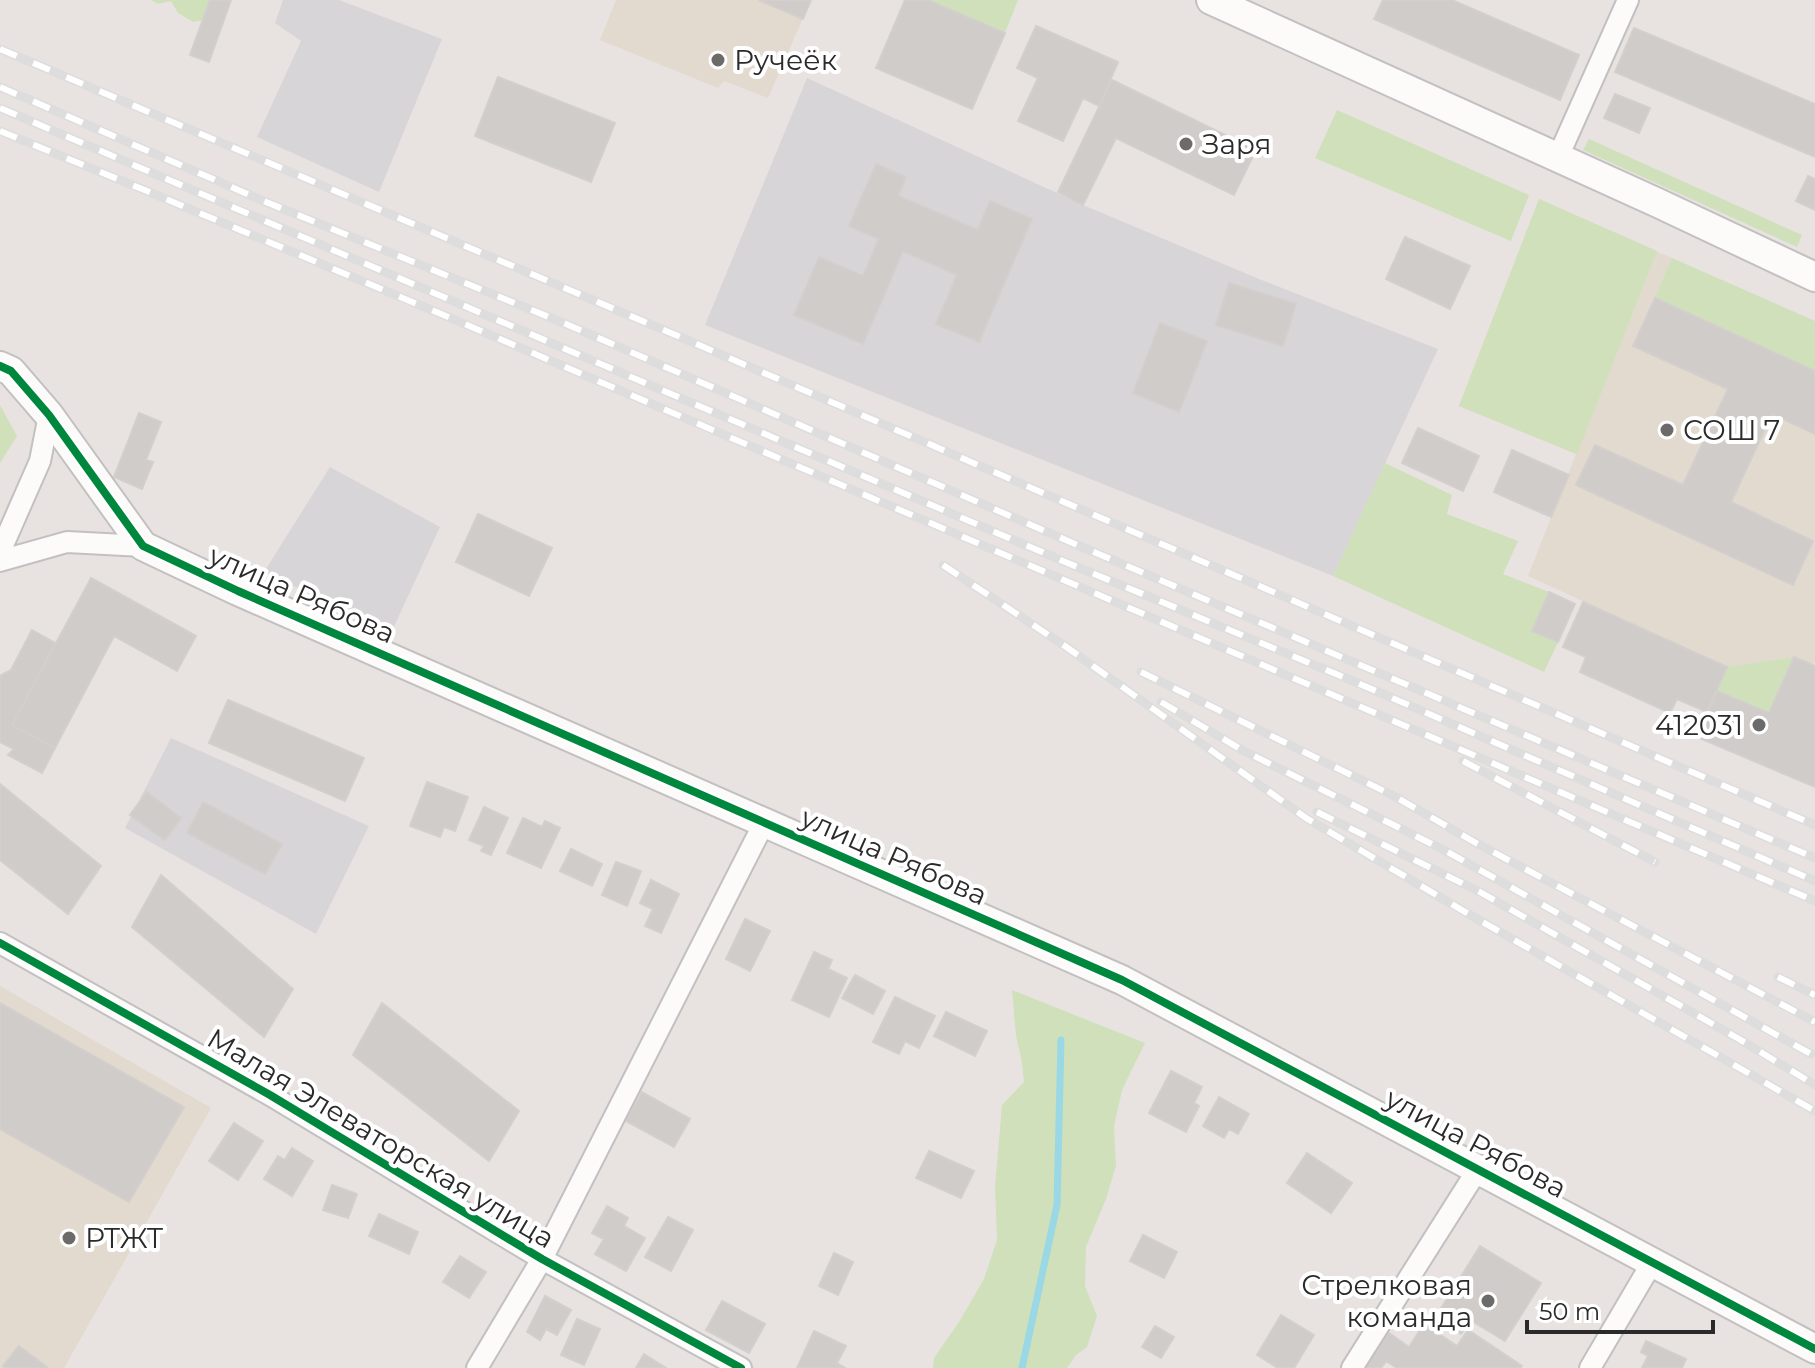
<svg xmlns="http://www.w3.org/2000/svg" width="1815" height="1368" viewBox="0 0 1815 1368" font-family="Montserrat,sans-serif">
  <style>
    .industrial { fill: #d7d5d7 }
    .education { fill: #e2d9cf }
    .green { fill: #cfe0bb }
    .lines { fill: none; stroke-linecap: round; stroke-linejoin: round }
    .stream { stroke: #99d8e4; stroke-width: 7 }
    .building { fill: #cfccc9; stroke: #d3cfcc; stroke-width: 2 }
    .street-casing { stroke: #c2c0c1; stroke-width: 24 }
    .secondary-casing { stroke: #c2c0c1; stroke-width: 32 }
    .street { stroke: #fcfbfa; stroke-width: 20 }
    .secondary { stroke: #fcfbfa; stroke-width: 28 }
    .rail-casing { stroke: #ddddde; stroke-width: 9 }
    .rail { stroke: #fff; stroke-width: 6; stroke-dasharray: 18; stroke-linecap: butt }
    .cycleway-casing { stroke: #fff; stroke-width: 13 }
    .cycleway { stroke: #00873e; stroke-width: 8 }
    .poi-dot { fill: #6c6b6a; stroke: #fff; stroke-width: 3 }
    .labels { text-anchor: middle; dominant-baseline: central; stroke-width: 8; stroke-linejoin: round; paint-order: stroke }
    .poi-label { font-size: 28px; fill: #2a2a2a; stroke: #fff; text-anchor: start }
    .street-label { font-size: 28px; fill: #2a2a2a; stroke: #fff }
  </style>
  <rect width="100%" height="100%" fill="#e8e3e0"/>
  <path class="industrial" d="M283,0H339L442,39L379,192L257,137L301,41L275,23Z
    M807,78L1083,205L1259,279L1438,349L1333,576L705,325Z
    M330,467L440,527L391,633L264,572Z
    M171,738L369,826L316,934L125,828Z"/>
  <path class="education" d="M616,0H811L768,98L724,81L718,88L600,40Z
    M1539,199L1815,322V661L1813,665L1794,657L1727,667L1528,576L1576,454L1459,406Z
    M0,986L211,1108L64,1368H0Z"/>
  <path class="green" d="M151,0H210L203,20L193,22L178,13L171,1L158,4Z
    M928,0H1018L1005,33Z
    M1337,110L1529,195L1511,241L1315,158Z
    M1589,139L1802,235L1797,247L1583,150Z
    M1539,199L1657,251L1577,454L1459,406Z
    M1672,258L1815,321V371L1655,298Z
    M0,405L17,436L0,463Z
    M1385,463L1452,495L1447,514L1518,541L1503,574L1549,592L1532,630L1558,642L1544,672L1333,576Z
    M1794,657L1769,713L1717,691L1727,667Z
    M1012,990L1145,1043L1122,1090L1114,1126L1116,1166L1106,1199L1086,1247L1085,1286L1097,1316L1087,1347L1076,1355L1067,1368H933L934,1358L959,1322L984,1279L997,1240L995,1186L1002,1105L1024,1082L1022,1062L1016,1036Z"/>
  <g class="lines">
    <path class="stream" d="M1022,1368L1057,1205L1061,1040"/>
  </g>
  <path class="building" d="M210,0H231L209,62L190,55Z
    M759,0H811L803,19Z
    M905,0H928L1005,33L972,109L876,68Z
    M1383,0H1452L1579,55L1560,100L1374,19Z
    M1036,26L1118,62L1099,106L1083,98L1063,141L1018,121L1038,78L1017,68Z
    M1634,28L1815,104V157L1615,72Z
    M498,77L615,123L591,182L475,136Z
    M1112,80L1256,150L1234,195L1116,138L1083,205L1058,192Z
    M1615,94L1650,108L1639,133L1604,118Z
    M876,164L906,177L898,196L978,230L990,201L1032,219L979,342L936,324L957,275L903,251L863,344L794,315L819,257L863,276L879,239L849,226Z
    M1808,176L1815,179V210L1796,201Z
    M1405,237L1470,266L1450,309L1386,279Z
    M1229,283L1296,304L1283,346L1216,325Z
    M1655,298L1815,371V434L1772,414L1731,502L1813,541L1793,585L1576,485L1595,445L1683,485L1728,389L1633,346Z
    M1160,323L1207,341L1179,412L1133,393Z
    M139,413L161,422L146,460L153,462L142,489L114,477Z
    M1418,428L1479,456L1463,491L1402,463Z
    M1512,450L1569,475L1551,517L1494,492Z
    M478,514L552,548L529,596L456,562Z
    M91,578L196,636L177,671L114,636L55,748L12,725Z
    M1549,592L1575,604L1558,642L1532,631Z
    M1583,602L1727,667L1707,712L1677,699L1670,713L1580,672L1586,657L1563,647Z
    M32,630L55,643L12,725L55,748L42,773L8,755L14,749L0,742V676L11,670Z
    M1794,657L1815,666V787L1697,737L1717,691L1769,713Z
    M228,700L364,758L345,801L209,743Z
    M427,782L468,797L455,831L444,827L440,837L410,826Z
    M0,784L101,866L68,914L0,860Z
    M147,792L181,818L165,840L130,815Z
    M203,802L282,844L265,874L187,833Z
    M484,807L508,818L491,855L481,851L484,846L469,840Z
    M523,818L542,827L545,821L560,828L541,868L507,853Z
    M571,849L602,864L592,886L560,871Z
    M616,862L641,871L627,906L602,895Z
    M161,875L293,989L264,1037L132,927Z
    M651,880L679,894L661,933L645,926L653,909L640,903Z
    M745,919L770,931L750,971L726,959Z
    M814,952L832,960L828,969L847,978L829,1017L792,1000Z
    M855,975L885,991L873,1014L842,998Z
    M895,997L935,1016L919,1048L905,1041L899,1054L873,1042Z
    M0,1003L184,1107L129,1202L0,1129Z
    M382,1003L519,1111L489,1161L353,1055Z
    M946,1012L987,1031L975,1056L934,1036Z
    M1171,1071L1202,1087L1194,1103L1199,1106L1186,1132L1149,1113Z
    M642,1092L690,1119L674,1147L626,1121Z
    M1219,1097L1249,1114L1238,1134L1229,1129L1224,1138L1203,1126Z
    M234,1123L263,1141L238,1180L209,1161Z
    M292,1148L313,1161L292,1196L264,1179L278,1156L285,1160Z
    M929,1151L974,1171L961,1198L916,1178Z
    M1307,1153L1352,1183L1331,1213L1287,1183Z
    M332,1185L357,1194L348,1218L323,1210Z
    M607,1206L628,1218L624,1226L645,1238L626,1271L595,1254L604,1239L592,1233Z
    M379,1214L418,1232L409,1254L369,1236Z
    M668,1217L693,1230L671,1271L645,1257Z
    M1143,1235L1177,1252L1164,1278L1130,1261Z
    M1480,1246L1541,1283L1505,1341L1470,1320L1461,1334L1435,1318Z
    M834,1253L853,1262L838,1295L819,1286Z
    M460,1256L486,1272L469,1298L443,1282Z
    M545,1296L571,1310L557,1335L546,1329L540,1340L527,1332Z
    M722,1301L765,1324L749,1353L706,1330Z
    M1281,1315L1314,1335L1294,1368H1278L1257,1355Z
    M577,1319L600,1329L584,1365L561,1355Z
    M1424,1324L1457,1346L1468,1330L1522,1366L1520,1368H1397L1386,1361L1381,1368L1363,1367L1386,1331L1409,1347Z
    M1155,1326L1174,1337L1161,1358L1142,1347Z
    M814,1331L846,1346L837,1363L845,1368H797Z
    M1646,1341L1686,1359L1682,1368H1642L1648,1356L1641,1352Z
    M19,1346L47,1367L46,1368H6L3,1366Z
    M644,1354L666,1368H636Z"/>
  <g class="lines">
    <g class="street-casing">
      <path id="street" d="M1558,157L1628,0
        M0,552L40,461L49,415
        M0,561L67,542L143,546
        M0,943L270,1095L542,1259L741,1368
        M477,1368L542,1259L764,823
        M1352,1368L1478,1169
        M1590,1368L1653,1261"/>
    </g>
    <g class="secondary-casing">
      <path id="secondary" d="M1211,0L1658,203L1815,277
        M0,366L11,371L49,415L143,546L238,591L1122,980L1815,1349"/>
    </g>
    <use href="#street" class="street"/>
    <use href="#secondary" class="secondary"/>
    <g class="rail-casing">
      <path id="rail" d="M0,49L678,336L1815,825
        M0,87L266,202L566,324L1068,541L1815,858
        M0,108L1070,564L1353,681L1815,881
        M0,131L142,189L453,319L1815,901
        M943,565L1065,646L1306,818L1472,916L1815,1111
        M1141,672L1394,796L1476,843L1815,1022
        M1161,702L1242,750L1442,849L1811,1054
        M1463,761L1655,862
        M1317,812L1480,892L1739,1039L1815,1085
        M1778,977L1815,995"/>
    </g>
    <use href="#rail" class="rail"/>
    <g class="cycleway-casing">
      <path id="cycleway" d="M0,366L11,371L49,415L143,546L238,591L1122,980L1815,1349
        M0,943L270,1095L542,1259L741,1368"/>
    </g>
    <use href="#cycleway" class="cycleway"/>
  </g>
  <g class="poi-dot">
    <circle cx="718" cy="60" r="8"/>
    <circle cx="1186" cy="144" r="8"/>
    <circle cx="1667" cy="430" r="8"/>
    <circle cx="1759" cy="725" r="8"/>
    <circle cx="69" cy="1238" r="8"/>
    <circle cx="1488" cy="1301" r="8"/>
  </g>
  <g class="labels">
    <g class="poi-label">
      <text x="734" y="60">Ручеёк</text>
      <text x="1202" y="144">Заря</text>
      <text x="1683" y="430">СОШ 7</text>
      <text x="1743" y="725" text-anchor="end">412031</text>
      <text x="85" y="1238">РТЖТ</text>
      <text x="1472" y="1285" text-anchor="end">Стрелковая<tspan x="1472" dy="32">команда</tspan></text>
    </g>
    <g class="street-label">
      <text transform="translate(302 594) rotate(24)">улица Рябова</text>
      <text transform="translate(894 856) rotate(24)">улица Рябова</text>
      <text transform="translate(381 1138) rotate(31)">Малая Элеваторская улица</text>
      <text transform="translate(1476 1143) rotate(28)">улица Рябова</text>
    </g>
  </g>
  <path d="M1527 1320v12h186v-12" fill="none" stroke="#2a2a2a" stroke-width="4"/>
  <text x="1539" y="1320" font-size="24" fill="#2a2a2a" stroke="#ffffff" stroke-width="6" paint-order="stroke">50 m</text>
</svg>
